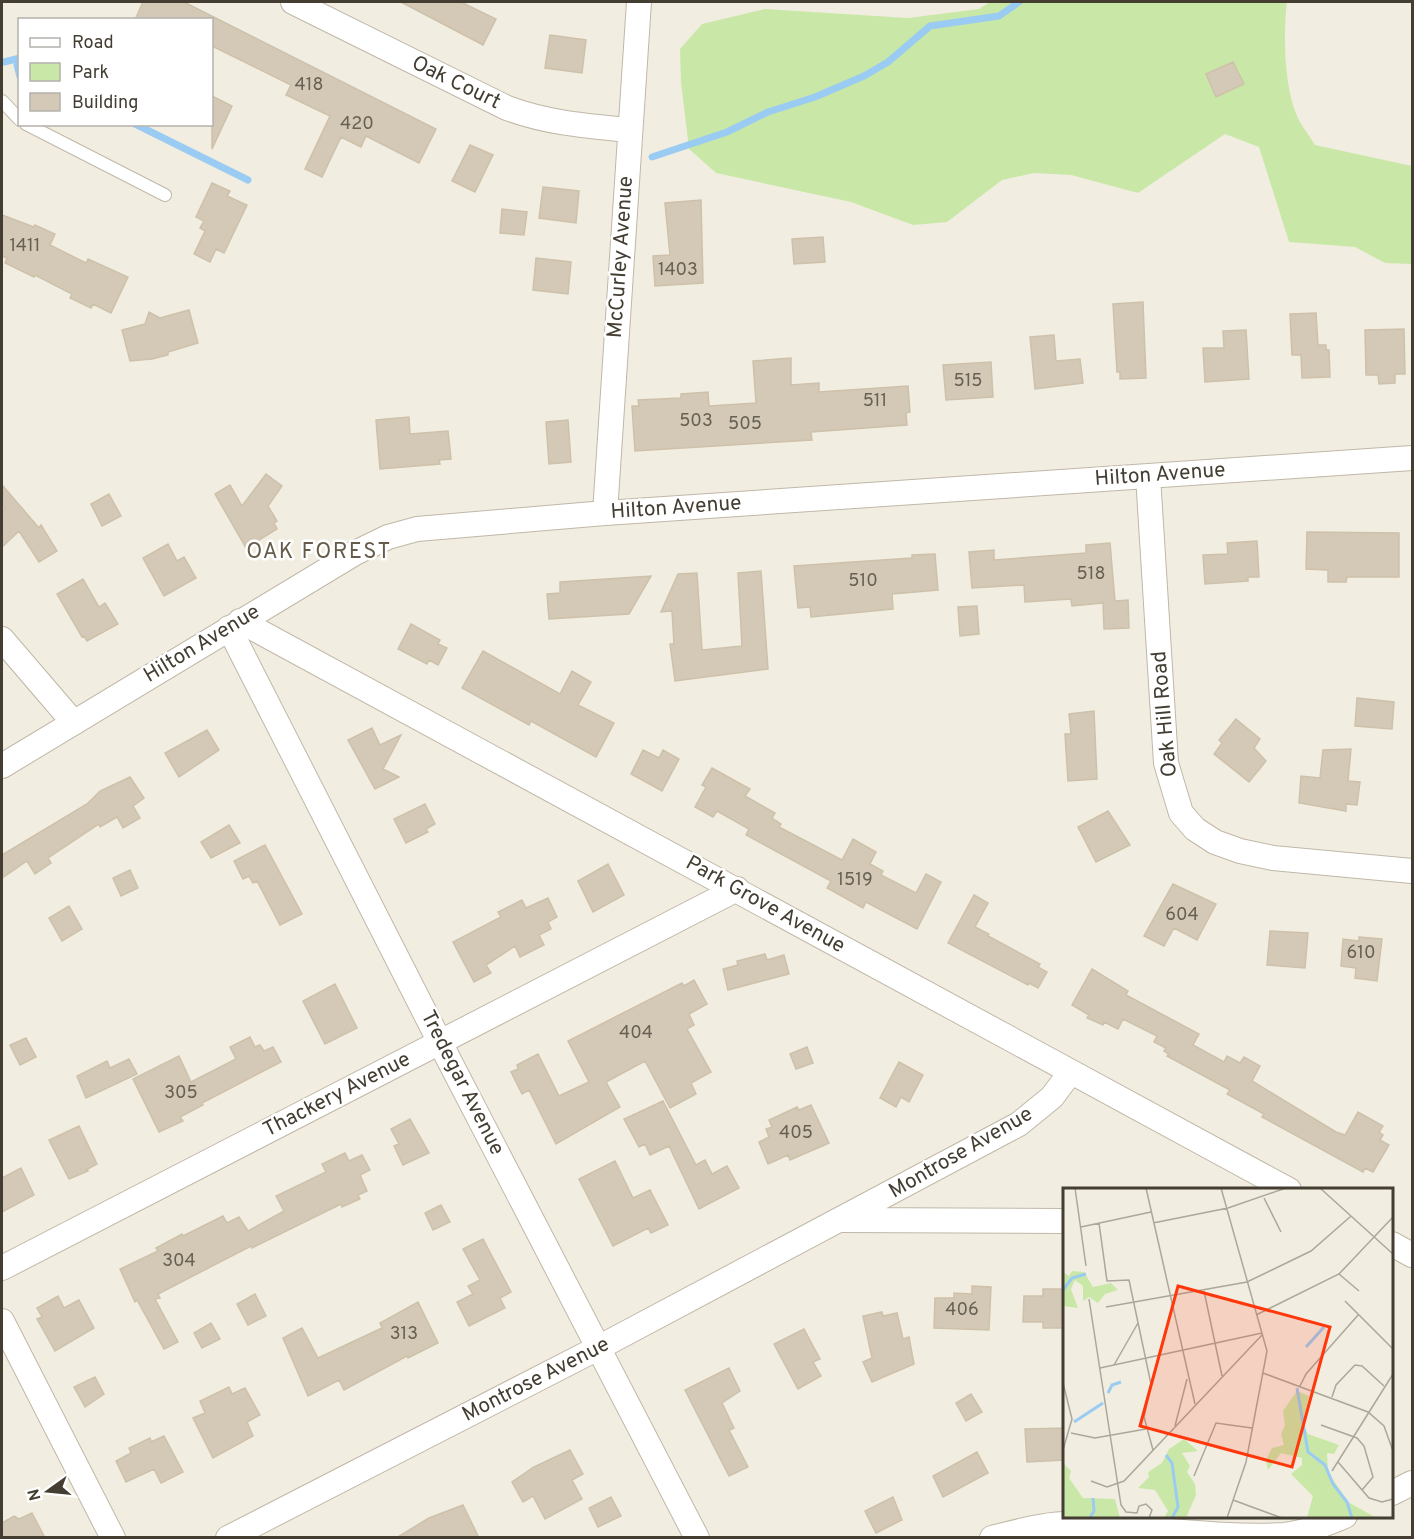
<svg xmlns="http://www.w3.org/2000/svg" width="1414" height="1539" viewBox="0 0 1414 1539" font-family="Overpass,sans-serif">
  <style>
    .green { fill: #c9e8a8 }
    .lines { fill: none; stroke-linecap: round; stroke-linejoin: round }
    .stream { stroke: #9acbf2; stroke-width: 7 }
    .building { fill: #d3c9b6; stroke: #cec1aa; stroke-width: 1.5 }
    .service-casing { stroke: #c0b8a7; stroke-width: 14 }
    .minor-casing { stroke: #c0b8a7; stroke-width: 26 }
    .service { stroke: #fff; stroke-width: 12 }
    .minor { stroke: #fff; stroke-width: 24 }
    .labels { text-anchor: middle; dominant-baseline: central; stroke-width: 5; stroke-linejoin: round; paint-order: stroke }
    .number-label { font-size: 18px; fill: #676053 }
    .street-label { font-size: 21px; fill: #433d32; stroke: #fff }
    .neighbourhood-label { font-size: 22px; letter-spacing: 1.5px; fill: #665b49; stroke: #fff }
    .inset-river { fill: none; stroke: #9acbf2; stroke-width: 3 }
    .inset-road { fill: none; stroke: #aca79b; stroke-width: 1.5 }
    .view { fill: #ff370b; fill-opacity: 0.15; stroke: #ff370b; stroke-width: 3 }
    .inset-edge { fill: none; stroke: #433d32; stroke-width: 3 }
  </style>
  <rect width="100%" height="100%" fill="#f2ede1"/>
  <path class="green" d="M990,2H1287C1283,33 1284,89 1298,118C1302,127 1310,136 1315,145L1412,166V264L1385,263L1355,247L1289,242L1259,147L1225,134L1138,193L1071,175L1034,173L1002,180L947,222L913,225L851,202L716,173L689,149L681,82L680,49L702,24L765,9L908,18L979,9Z"/>
  <g class="lines">
    <path class="stream" d="M19,58L17,65L20,77
      M4,62L20,58
      M135,124L248,180
      M652,157L727,132L768,112L815,97L864,76L888,62L930,26L999,16L1019,2"/>
  </g>
  <path class="building" d="M143,2H184L436,129L419,163L366,136L361,147L341,137L322,177L305,169L330,116L286,95L291,85L212,46V20H135Z
    M401,2H461L496,19L483,45Z
    M550,35L586,40L582,73L545,68Z
    M1233,62L1244,84L1216,97L1206,74Z
    M212,96L232,106L212,149Z
    M470,145L493,155L475,192L452,181Z
    M212,183L230,191L227,196L247,205L224,253L216,249L210,262L194,254L205,231L200,228L204,221L196,217Z
    M543,187L579,191L576,223L539,218Z
    M701,200L703,283L655,286L653,256L670,255L665,203Z
    M502,209L527,212L524,235L500,233Z
    M2,215L34,227L35,225L55,234L50,245L86,263L88,259L128,277L111,313L93,304L91,308L70,298L72,294L35,275L34,277L5,263L7,258L2,256Z
    M823,237L825,262L794,264L792,239Z
    M536,258L571,262L568,294L533,290Z
    M1143,302L1146,378L1120,379V372H1117L1113,304Z
    M189,310L198,343L168,352V355L152,359L130,361L122,330L145,324L149,312L160,318Z
    M1316,313L1318,345H1326V350H1329L1330,377L1302,378L1301,355H1292L1290,314Z
    M1404,329L1405,374H1395V383L1379,384L1378,375H1366L1365,330Z
    M1246,330L1249,379L1205,382L1203,348H1224L1223,331Z
    M1054,335L1056,361L1080,359L1083,383L1035,389L1030,337Z
    M791,358V385L819,383V392L908,386L910,412L906,413L907,425L811,432L812,440L635,451L632,406H639L638,400L681,398V394L708,392L709,406L756,403L753,361Z
    M991,362L993,397L946,400L943,365Z
    M409,417L410,434L448,431L451,459L439,460L440,464L380,469L376,420Z
    M568,420L571,462L549,464L546,422Z
    M266,474L282,486L268,506L277,521L274,523L277,529L246,548L215,494L230,485L242,506Z
    M3,486L39,528L41,525L57,551L39,562L19,531L2,547V510L5,508L2,503Z
    M109,494L121,516L102,526L91,504Z
    M1307,532L1399,533V577H1347L1346,582H1328V570L1306,569Z
    M1257,541L1259,577H1248V581L1205,584L1203,555L1228,554L1227,543Z
    M1110,543L1115,601L1128,600L1129,628L1104,629L1103,603L1072,606L1071,599L1025,602L1024,585L972,588L969,552L994,550V560L1086,553V545Z
    M168,544L177,561L184,557L196,578L164,596L143,558Z
    M935,554L938,590L892,594L893,609L811,617L810,607L798,608L794,566L912,558V555Z
    M761,571L768,669L675,681L670,644H674L672,611L661,612L678,574L697,573L702,650L742,646L738,573Z
    M651,576L629,614L549,619L547,594L560,593V582Z
    M83,579L99,607L105,603L118,624L87,641L84,636L82,637L57,594Z
    M977,606L979,634L960,636L958,607Z
    M411,624L440,640L438,644L447,648L438,665L429,660L427,664L398,649Z
    M483,651L560,694L572,671L591,682L578,705L614,723L596,757L531,721L529,725L462,688Z
    M1357,698L1394,702L1392,729L1355,726Z
    M1094,711L1097,779L1068,781L1065,734H1071L1069,714Z
    M1236,719L1260,739L1254,748L1266,761L1249,782L1214,754L1222,743L1219,740Z
    M372,728L380,745L401,735L383,769L399,777L375,789L348,740Z
    M207,730L219,750L179,777L165,753Z
    M1351,749L1348,781L1360,782L1357,805L1346,804V811L1299,803L1301,776L1320,778L1323,750Z
    M643,750L659,758L663,750L679,759L662,791L631,774Z
    M712,768L750,789L745,796L775,813L772,818L781,824L779,827L842,860L853,839L876,852L870,864L883,871L881,875L916,893L926,874L941,882L917,929L866,902L863,908L827,888L831,881L746,835L749,829L717,811L713,817L695,807L706,787L702,785Z
    M130,777L144,798L133,806L140,818L123,828L117,817L100,827L99,824L48,858L51,863L35,874L27,861L2,878V855L87,804L100,791Z
    M425,804L435,824L426,829L428,832L406,843L394,819Z
    M1108,811L1130,845L1096,862L1078,827Z
    M229,825L240,843L211,858L201,842Z
    M265,845L302,914L280,925L257,881L253,883L249,876L243,879L234,861Z
    M608,864L624,895L593,912L578,881Z
    M130,870L138,888L121,896L113,878Z
    M1173,884L1216,904L1197,940L1174,928L1164,946L1144,936Z
    M974,895L988,903L975,927L989,934L988,936L1040,964L1038,967L1047,972L1038,988L1029,983L1028,985L948,943Z
    M548,898L557,917L548,922L551,929L539,935L544,945L520,957L515,946L486,965L491,973L474,982L453,942L501,917L498,912L522,900L526,908Z
    M69,906L82,929L62,941L49,918Z
    M1270,931L1308,933L1305,968L1267,965Z
    M1359,937L1382,939L1377,981L1355,978L1356,968L1341,966L1343,939L1359,941Z
    M765,954L767,960L784,955L789,974L728,990L723,969L738,965L737,961Z
    M1092,969L1128,991L1126,995L1199,1034L1193,1045L1224,1062L1227,1056L1240,1063L1244,1057L1260,1066L1252,1081L1336,1132L1345,1135L1358,1112L1383,1126L1379,1132L1383,1135L1380,1140L1389,1145L1373,1172L1365,1168L1363,1172L1262,1117L1264,1114L1227,1094L1230,1090L1167,1056L1169,1054L1164,1051L1166,1048L1154,1042L1157,1036L1123,1019L1118,1029L1104,1022L1103,1025L1087,1018L1089,1015L1072,1005Z
    M694,980L707,1004L689,1014L694,1025L687,1029L711,1072L691,1083L696,1094L670,1108L645,1061L606,1082L620,1107L556,1144L529,1090L522,1094L511,1072L518,1069L517,1065L538,1054L559,1096L589,1082L568,1041L682,983L684,986Z
    M335,984L357,1028L325,1044L303,1001Z
    M250,1037L255,1047L260,1045L264,1051L273,1047L281,1062L202,1103L203,1105L180,1117L183,1121L159,1132L133,1079L179,1056L191,1082L236,1059L230,1047Z
    M26,1038L36,1057L20,1065L10,1045Z
    M807,1047L813,1063L796,1069L790,1054Z
    M129,1059L137,1074L86,1098L77,1076L107,1061L110,1068Z
    M899,1062L923,1075L909,1102L901,1097L896,1107L880,1098Z
    M663,1101L696,1165L705,1160L712,1174L727,1166L739,1188L699,1209L669,1146L650,1155L645,1144L639,1147L624,1119Z
    M811,1105L829,1143L790,1160L788,1155L768,1164L759,1142L769,1137L766,1129L772,1127L769,1120L797,1107L799,1110Z
    M410,1119L429,1153L403,1165L394,1146L399,1144L391,1129Z
    M79,1126L97,1164L86,1170L88,1171L69,1179L49,1140Z
    M345,1153L349,1161L362,1155L370,1170L360,1175L367,1191L358,1195L360,1199L342,1207L341,1204L252,1248L251,1246L158,1294L160,1298L155,1299L178,1342L164,1349L137,1300L135,1302L120,1269L158,1251L156,1248L182,1234L183,1236L223,1216L227,1223L239,1217L248,1231L284,1211L276,1196L326,1172L322,1164Z
    M615,1161L633,1198L650,1190L668,1225L651,1233L648,1228L613,1246L579,1179Z
    M21,1168L34,1195L2,1212V1178Z
    M441,1205L450,1222L433,1230L425,1213Z
    M483,1239L511,1292L500,1298L505,1308L469,1326L457,1302L473,1294L468,1286L480,1280L463,1249Z
    M972,1286L991,1287L989,1330L934,1328L935,1298H954V1293L972,1294Z
    M1043,1289H1065V1328H1043V1322H1023L1024,1296H1043Z
    M255,1294L266,1316L248,1325L237,1304Z
    M58,1296L64,1308L79,1300L94,1328L55,1351L37,1319L42,1317L37,1308Z
    M418,1302L438,1343L408,1358L407,1356L344,1390L339,1380L308,1396L283,1338L302,1328L318,1358L382,1328L380,1323Z
    M882,1312L883,1316L897,1313L903,1339L909,1337L914,1364L872,1382L863,1362L872,1358L863,1316Z
    M211,1323L220,1339L202,1348L194,1333Z
    M804,1329L820,1359L813,1362L821,1376L798,1389L774,1344Z
    M729,1368L740,1391L722,1403L734,1428L729,1430L748,1467L729,1476L685,1390Z
    M95,1377L104,1394L85,1407L74,1387Z
    M229,1387L232,1394L245,1388L260,1415L247,1422L253,1436L213,1458L193,1418L205,1413L200,1401Z
    M971,1394L982,1412L966,1421L956,1403Z
    M1065,1428V1460L1027,1462L1025,1429Z
    M164,1436L183,1472L161,1483L154,1469L126,1482L116,1461L131,1453L129,1448L150,1438L151,1442Z
    M570,1450L583,1474L572,1480L582,1499L545,1519L533,1496L523,1502L512,1482L534,1467Z
    M977,1452L988,1473L943,1497L933,1476Z
    M611,1497L621,1516L598,1527L589,1508Z
    M893,1497L902,1520L876,1533L865,1511Z
    M463,1505L479,1538H396L429,1518Z
    M32,1513L45,1538H2V1523L14,1516L19,1519Z"/>
  <g class="lines">
    <g class="service-casing">
      <path id="service" d="M2,101L20,120
        M26,124L165,195"/>
    </g>
    <g class="minor-casing">
      <path id="minor" d="M293,2L507,108C547,123 587,126 629,130
        M1148,476L1166,763L1181,813L1195,829L1215,842L1240,851L1273,858L1412,871
        M605,513L639,2
        M240,621L1289,1190
        M229,628L450,1062L697,1538
        M2,639L74,723
        M2,766L355,553L388,537L417,529L605,513L1412,458
        M844,1220L1064,1221
        M1392,1244L1412,1255
        M2,1268L737,889
        M2,1321L113,1538
        M1392,1493L1412,1483
        M228,1538L598,1348L1019,1124L1052,1097L1070,1073
        M992,1538C1016,1532 1040,1525 1064,1524C1137,1524 1211,1539 1284,1535C1305,1533 1325,1524 1345,1516"/>
    </g>
    <use href="#service" class="service"/>
    <use href="#minor" class="minor"/>
  </g>
  <g class="labels">
    <g class="number-label">
      <text x="309" y="85">418</text>
      <text x="357" y="124">420</text>
      <text x="25" y="246">1411</text>
      <text x="678" y="270">1403</text>
      <text x="968" y="381">515</text>
      <text x="875" y="401">511</text>
      <text x="696" y="421">503</text>
      <text x="745" y="424">505</text>
      <text x="1091" y="574">518</text>
      <text x="863" y="581">510</text>
      <text x="855" y="880">1519</text>
      <text x="1182" y="915">604</text>
      <text x="1361" y="953">610</text>
      <text x="636" y="1033">404</text>
      <text x="181" y="1093">305</text>
      <text x="796" y="1133">405</text>
      <text x="179" y="1261">304</text>
      <text x="962" y="1310">406</text>
      <text x="404" y="1334">313</text>
    </g>
    <g class="street-label">
      <text transform="translate(456 83) rotate(26)">Oak Court</text>
      <text transform="translate(621 257) rotate(-86)">McCurley Avenue</text>
      <text transform="translate(1160 475) rotate(-4)">Hilton Avenue</text>
      <text transform="translate(676 508) rotate(-4)">Hilton Avenue</text>
      <text transform="translate(202 644) rotate(-31)">Hilton Avenue</text>
      <text transform="translate(1165 714) rotate(-95)">Oak Hill Road</text>
      <text transform="translate(765 905) rotate(29)">Park Grove Avenue</text>
      <text transform="translate(462 1083) rotate(63)">Tredegar Avenue</text>
      <text transform="translate(337 1095) rotate(-27)">Thackery Avenue</text>
      <text transform="translate(961 1153) rotate(-30)">Montrose Avenue</text>
      <text transform="translate(536 1380) rotate(-27)">Montrose Avenue</text>
    </g>
    <g class="neighbourhood-label">
      <text x="319" y="552">OAK FOREST</text>
    </g>
  </g>
  <g transform="translate(1063 1188)">
    <rect width="330" height="330" fill="#f2ede1"/>
    <path d="M9,83L21,84L30,99L48,95L55,102L42,106L35,115L26,109L20,113V98L12,92L8,101L15,120L0,118V84L6,88ZM234,203L246,208L240,236L245,246L276,257L271,266L264,265L265,284L285,314L310,328L330,330H244L250,308L228,286L239,277V270L218,265L205,282L203,272L209,260L221,257L218,246L222,237L220,223ZM121,251L135,263L119,265L127,278L124,284L132,296L133,307L123,330H101L105,323L92,302L75,300L86,289L85,284L99,275L106,261ZM0,275L8,283L6,290L20,310L52,311L57,330H0Z" fill="#c9e8a8"/>
    <path class="inset-river" d="M0,102L9,90L23,86M243,159L261,139M234,200L245,264L262,277L270,296L284,314L289,330M45,205L49,197L58,194M11,234L40,215M103,267L109,275L115,319L109,330M27,330L31,323L30,310"/>
    <path class="inset-road" d="M12,0L23,78M83,0L132,216M158,0L204,163L183,274L164,330M257,0L330,66M201,10L218,44M36,35L44,93L66,92L88,196L81,229L90,262M90,35L165,20L223,0M18,39L88,24M276,86L296,103M141,103L159,188M26,111L58,317L63,324L74,325M282,113L330,161M43,119L184,94L248,63L288,28M193,127L276,86L330,29M51,177L75,135M37,180L199,145M200,185L305,224L321,238L330,263M0,195L9,231L0,262M237,198L243,186L296,126M269,209L273,197L292,177L299,178L321,198M258,237L294,250L301,258L310,289L299,302M112,238L124,191M8,245L32,250L83,241M275,274L306,310L319,314L330,311M269,283L330,186M131,288L153,235L189,240M28,293L44,299L61,293L199,147M170,312L219,330M74,325L76,318L83,316L89,322L86,330"/>
    <path class="view" d="M115,98L267,139L229,279L77,238Z"/>
    <rect width="330" height="330" class="inset-edge"/>
  </g>
  <rect width="1414" height="1539" fill="none" stroke="#433d32" stroke-width="6"/>
  <rect x="18" y="18" width="195" height="108" fill="#ffffff" stroke="#b4b1ad" stroke-width="1.5"/>
  <rect x="30" y="38" width="30" height="9" fill="#ffffff" stroke="#b4b1ad" stroke-width="1.5"/>
  <text x="72" y="48" font-size="18" fill="#433d32">Road</text>
  <rect x="30" y="63" width="30" height="18" fill="#c9e8a8" stroke="#b4b1ad" stroke-width="1.5"/>
  <text x="72" y="78" font-size="18" fill="#433d32">Park</text>
  <rect x="30" y="93" width="30" height="18" fill="#d3c9b6" stroke="#b4b1ad" stroke-width="1.5"/>
  <text x="72" y="108" font-size="18" fill="#433d32">Building</text>
  <g transform="translate(48 1491) rotate(255)" stroke="#ffffff" stroke-width="4.5" paint-order="stroke">
  <path d="M0-4.5L10 22L0 15L-10 22Z" fill="#433d32"/>
  <text y="-9" font-size="16" font-weight="bold" text-anchor="middle" fill="#433d32">N</text>
  </g>
</svg>
